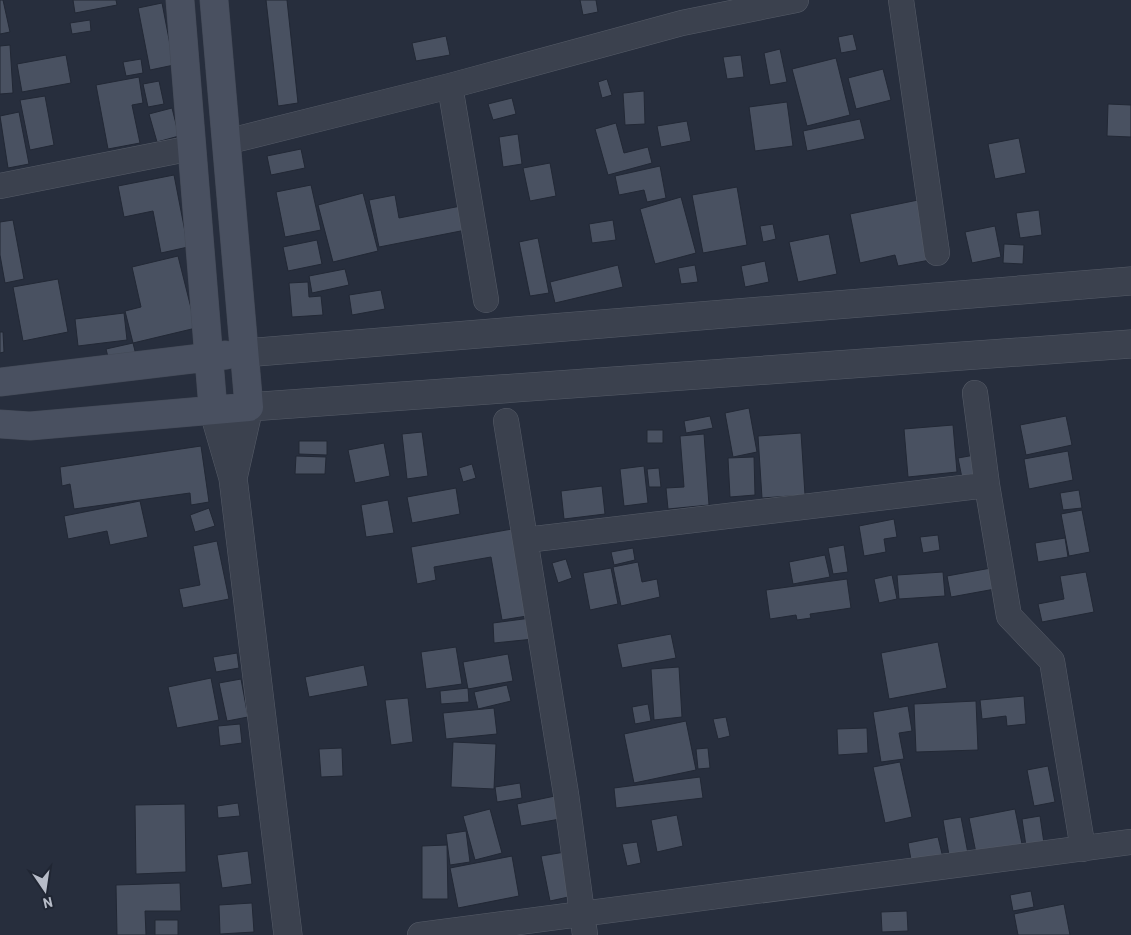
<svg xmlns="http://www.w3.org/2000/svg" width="1131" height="935" viewBox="0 0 1131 935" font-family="Barlow,sans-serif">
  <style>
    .building { fill: #495161; stroke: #222835 }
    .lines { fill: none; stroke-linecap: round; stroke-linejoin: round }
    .minor-casing { stroke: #565c68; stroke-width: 26 }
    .tertiary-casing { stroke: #565c68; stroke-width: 29 }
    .secondary-casing { stroke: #444a57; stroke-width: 29 }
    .minor { stroke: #3b414e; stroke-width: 25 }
    .tertiary { stroke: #3b414e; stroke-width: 28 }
    .secondary { stroke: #495060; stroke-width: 28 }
  </style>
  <rect width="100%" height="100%" fill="#272e3d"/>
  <path class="building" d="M0,0H3L10,32L0,34Z
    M73,0H116L117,5L75,13Z
    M266,0H287L298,103L278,106Z
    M580,0H596L598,12L583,15Z
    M162,3L174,65L150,70L138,8Z
    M90,20L91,31L72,34L70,23Z
    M853,34L857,50L841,53L838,37Z
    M446,36L450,55L416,61L412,43Z
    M10,45L13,93L0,94V46Z
    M780,49L787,82L770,85L764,53Z
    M66,55L71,83L22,92L17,64Z
    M741,55L744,77L727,79L723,57Z
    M836,58L850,115L807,126L792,69Z
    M141,59L143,73L126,76L123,62Z
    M883,69L891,100L856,109L848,78Z
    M139,77L143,103L132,105L140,143L108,149L96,85Z
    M607,79L612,95L602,98L598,82Z
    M159,81L164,104L148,107L143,84Z
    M644,91L645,124L625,125L623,93Z
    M45,96L54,145L30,150L20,100Z
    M512,98L516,114L493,120L488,104Z
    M787,102L793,146L755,151L749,107Z
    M1108,104L1131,105V137L1107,136Z
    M172,108L179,136L157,142L149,114Z
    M19,112L29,164L8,168L0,116Z
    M860,119L865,139L807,151L803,131Z
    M687,121L691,141L661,147L657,126Z
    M616,123L624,153L648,147L652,163L608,175L595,129Z
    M518,134L522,164L503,167L499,137Z
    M1019,138L1026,173L995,179L988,144Z
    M301,149L305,168L271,175L267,156Z
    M550,163L556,196L530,201L523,168Z
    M660,166L666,198L647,202L644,190L619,195L615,176Z
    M174,175L188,247L161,253L153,211L124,217L118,186Z
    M311,185L321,230L285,237L276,192Z
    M737,187L747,245L703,253L692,195Z
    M363,193L378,251L333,262L318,205Z
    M395,195L399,218L471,204L476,228L379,247L369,200Z
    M681,197L696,253L655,264L640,209Z
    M918,200L930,260L898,266L895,255L860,263L850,214Z
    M1039,210L1042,235L1020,238L1016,213Z
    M13,220L24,279L5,283L0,255V222Z
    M613,220L616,240L592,243L589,224Z
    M773,224L776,239L763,242L760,226Z
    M995,226L1001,257L972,263L965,232Z
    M829,234L837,274L798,282L789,242Z
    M538,238L549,293L530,296L519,242Z
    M317,240L322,264L288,271L283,247Z
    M1004,244L1024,245L1023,264L1003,263Z
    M178,256L196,328L133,343L125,311L141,307L132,267Z
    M765,261L769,282L745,287L741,266Z
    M618,265L623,287L555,303L550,282Z
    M695,265L698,282L681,284L678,268Z
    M345,269L349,285L312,293L309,276Z
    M58,279L68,332L23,341L13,287Z
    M308,282L309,297L321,296L323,315L292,317L289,283Z
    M381,290L385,309L352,315L349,295Z
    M124,313L127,340L78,346L75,319Z
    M0,332H3L4,352L0,353Z
    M133,343L137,359L110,365L106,349Z
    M749,408L757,452L733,457L725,413Z
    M710,416L713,428L686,433L684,421Z
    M1066,416L1072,445L1026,455L1020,425Z
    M953,425L957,472L908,477L904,429Z
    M647,430H663V443H647Z
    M422,432L428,476L407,479L402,434Z
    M801,433L805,495L762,498L758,436Z
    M704,434L709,505L668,509L666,488L684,487L680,436Z
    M299,441H327V455L299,454Z
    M384,443L390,476L355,483L348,450Z
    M201,446L209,502L191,505L190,493L74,509L70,484L62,486L60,467Z
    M1068,451L1073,480L1029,489L1024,459Z
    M975,455L979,474L962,478L958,458Z
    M296,456L326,457L325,474H295Z
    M754,457L755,495L730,497L728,458Z
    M472,464L476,478L463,482L459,468Z
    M644,466L648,503L624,506L620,469Z
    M659,468L661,487H649L647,469Z
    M602,486L605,514L564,519L561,491Z
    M456,488L460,514L412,523L407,497Z
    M1079,490L1082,508L1063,510L1060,493Z
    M388,500L394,533L366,537L361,505Z
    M140,501L148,537L110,545L107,531L68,539L64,516Z
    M209,508L215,526L195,532L190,515Z
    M1082,510L1090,552L1069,556L1061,514Z
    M894,519L897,537L884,539L886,552L864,556L859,526Z
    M512,529L527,616L502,620L491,557L434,567L436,580L417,584L411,547Z
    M938,535L940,550L923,553L920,537Z
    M1065,538L1068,557L1038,562L1035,543Z
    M217,541L229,599L183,608L179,589L200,585L193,546Z
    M844,545L848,572L833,574L828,548Z
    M633,548L635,560L614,565L611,552Z
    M825,555L830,577L793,584L789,562Z
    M566,559L572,578L558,583L552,563Z
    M638,562L642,582L657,579L660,597L621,606L613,567Z
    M611,568L618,604L590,610L583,573Z
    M991,568L995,589L951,597L947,576Z
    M943,572L945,596L899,599L897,575Z
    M1086,572L1094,612L1042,622L1038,604L1064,599L1060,576Z
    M892,575L897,599L879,603L874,579Z
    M847,579L851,608L810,614L811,618L797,620L796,615L770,619L766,590Z
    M531,618L534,639L494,643L493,623Z
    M671,634L676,658L622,668L617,644Z
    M938,642L947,688L889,699L881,653Z
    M456,647L462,684L426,689L421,652Z
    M237,653L239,668L216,672L213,657Z
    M508,654L513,681L468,689L463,662Z
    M364,665L368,686L309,697L305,677Z
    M679,667L682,717L654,720L651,669Z
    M211,678L219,720L177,728L168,687Z
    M241,679L248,717L227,721L219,683Z
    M507,685L511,701L478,709L474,692Z
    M468,688L469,702L441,704L440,691Z
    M1024,696L1026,724L1007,726L1006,716L982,719L980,700Z
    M408,698L413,742L391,745L385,700Z
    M976,701L978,750L916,752L914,704Z
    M648,704L651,721L635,724L632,707Z
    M908,706L912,731L899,733L904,759L881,762L873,712Z
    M494,708L497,734L446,739L443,713Z
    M726,717L730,736L718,739L713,719Z
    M686,721L696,770L634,783L624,734Z
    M240,724L242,743L220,746L218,726Z
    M867,728L868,753L838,755L837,729Z
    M453,742L496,744L494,789L451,787Z
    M342,748L343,776L321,777L319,749Z
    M708,748L710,768L698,769L696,749Z
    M900,762L912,817L885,823L873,767Z
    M1048,766L1055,802L1034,806L1027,770Z
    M700,777L703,798L616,808L614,788Z
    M520,783L522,798L497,802L495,787Z
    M555,796L560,819L521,826L517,804Z
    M238,803L240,816L218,818L217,806Z
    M185,804L186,872L136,874L135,805Z
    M490,809L502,853L475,860L463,816Z
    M1015,809L1023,849L977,858L969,818Z
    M677,815L683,846L657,852L651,820Z
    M1040,816L1045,850L1027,853L1022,819Z
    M961,817L970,864L951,867L943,820Z
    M466,831L470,862L450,865L446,834Z
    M938,837L943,858L912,865L908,843Z
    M637,842L641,863L627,866L622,844Z
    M447,845L448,899H422V846Z
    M248,851L252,884L222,888L217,855Z
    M565,852L573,896L550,901L541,856Z
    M512,856L519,896L458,908L450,868Z
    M180,883L181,911H145L146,935H117L116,885Z
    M1031,891L1034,907L1013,911L1010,895Z
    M252,903L254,932L220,934L219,905Z
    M1064,904L1070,935H1018L1014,914Z
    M907,911L908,931L882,932L881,912Z
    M155,920H178V935H155Z"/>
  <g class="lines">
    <g class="minor-casing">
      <path id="minor" d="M901,0L937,253
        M450,86L486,300
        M226,142L450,86L682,23L796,0
        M0,186L192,148
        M975,393L987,485L1009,616L1052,661L1083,849
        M506,421L566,794L585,935
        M526,540L987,485
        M420,935L1131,842"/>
    </g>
    <g class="tertiary-casing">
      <path id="tertiary" d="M245,353L1131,281
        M213,409L233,478L288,935
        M233,478L249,407L1131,344"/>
    </g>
    <g class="secondary-casing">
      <path id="secondary" d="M180,0L213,409
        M0,382L226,355
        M0,424L30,426L249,407L214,0"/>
    </g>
    <use href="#minor" class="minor"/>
    <use href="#tertiary" class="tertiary"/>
    <use href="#secondary" class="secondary"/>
  </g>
  <g transform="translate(45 890) rotate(167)" stroke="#202633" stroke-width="4" paint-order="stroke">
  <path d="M0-4L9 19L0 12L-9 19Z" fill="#b7bcc8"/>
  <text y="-8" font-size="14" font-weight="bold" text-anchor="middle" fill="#b7bcc8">N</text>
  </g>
</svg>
